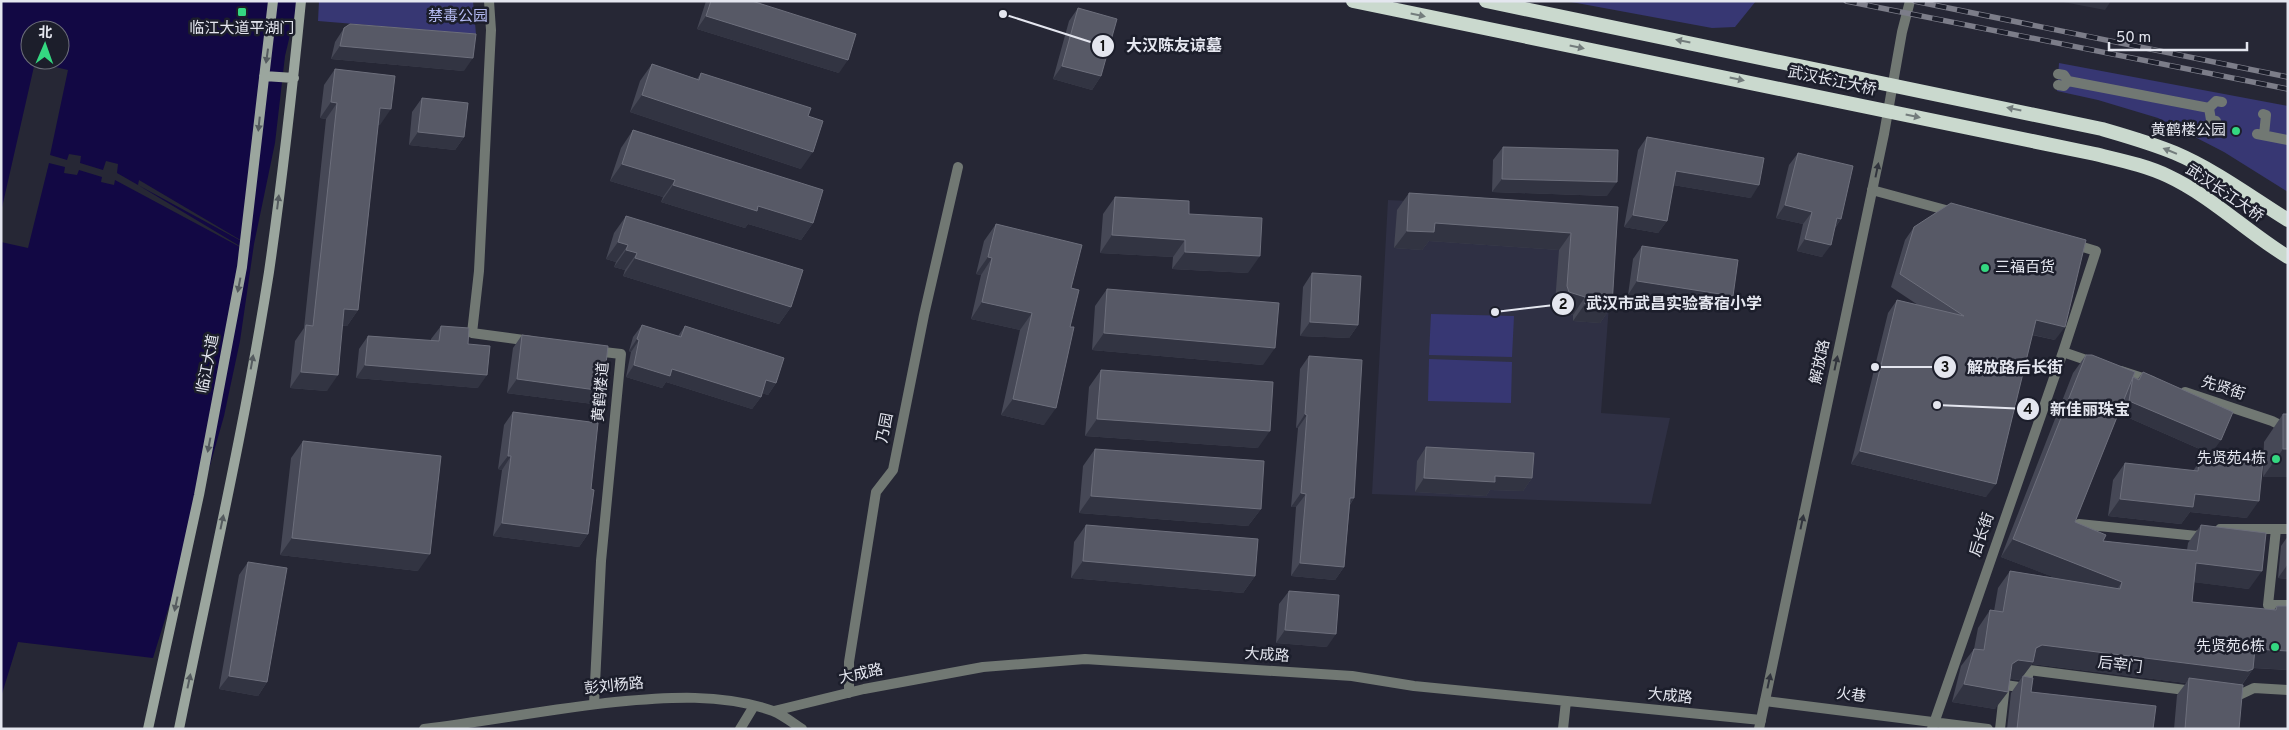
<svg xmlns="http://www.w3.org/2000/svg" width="2289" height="730" viewBox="0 0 2289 730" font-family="Overpass,'Noto Sans SC',sans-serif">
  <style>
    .built { fill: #2f3044 }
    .green { fill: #373773 }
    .water { fill: #120844; fill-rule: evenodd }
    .pier { fill: #262735 }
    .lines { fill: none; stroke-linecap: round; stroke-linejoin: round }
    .pedestrian { stroke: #717873; stroke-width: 10 }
    .minor { stroke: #717873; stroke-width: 10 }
    .tertiary { stroke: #717873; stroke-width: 10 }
    .secondary { stroke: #9ba69e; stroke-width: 10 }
    .trunk { stroke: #cad9ce; stroke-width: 14 }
    .rail-casing { stroke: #7c7d89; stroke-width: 5.5 }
    .rail { stroke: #1c1e2b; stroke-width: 4; stroke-dasharray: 11; stroke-linecap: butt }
    .wall { fill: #464856 }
    .shaded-wall { fill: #323442 }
    .building { fill: #575966; stroke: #6d6f7c }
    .oneway { fill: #737c7c }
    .oneway2 { fill: #555b5f }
    .oneway3 { fill: #31343d }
    .poi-dot { fill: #34d881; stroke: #1c1e2b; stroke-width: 2 }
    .labels { text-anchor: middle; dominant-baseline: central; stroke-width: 5; stroke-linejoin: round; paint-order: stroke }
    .park-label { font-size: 15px; fill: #b5bbf3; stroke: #1c1e2b }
    .poi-label { font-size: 15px; fill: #e4e6ef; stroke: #1c1e2b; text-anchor: end }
    .street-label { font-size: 15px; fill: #e4e6ef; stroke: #1c1e2b }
    .leader { fill: none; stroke: #e4e6ef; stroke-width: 2 }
    .callout-dot { fill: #e4e6ef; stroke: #1c1e2b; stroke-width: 2 }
    .mark-label { font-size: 15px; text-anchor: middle; font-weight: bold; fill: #111 }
    .callout-label { font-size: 16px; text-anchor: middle; font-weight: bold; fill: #e4e6ef; stroke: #1c1e2b; stroke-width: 5; stroke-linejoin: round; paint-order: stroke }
  </style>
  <rect width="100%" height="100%" fill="#262735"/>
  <path class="built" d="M1388,200L1616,211L1601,413L1670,418L1651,504L1372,494Z"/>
  <path class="green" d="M319,1H473L476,34L318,21Z
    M1566,1H1756L1735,27L1712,28Z
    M2059,63L2288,106V192L2224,152L2158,118L2098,100L2057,91Z
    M1431,314L1514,316L1512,357L1429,355Z
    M1429,359L1512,362L1511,403L1428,401Z"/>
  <path class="water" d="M1,1H298L285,56L275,143L254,244L240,341L224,416L183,561L153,658L18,642L1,697ZM30,30H60V60H30Z"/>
  <path class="pier" d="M35,62L68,70L50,155L67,160L69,154L81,156L80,163L103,170L106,161L118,164L117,173L138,185L139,180L254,248L138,185L253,254L115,180L114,185L101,182L102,177L79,170L77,175L64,173L65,167L49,163L28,248L1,242V212Z"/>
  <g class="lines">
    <path class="pedestrian" d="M2058,74L2064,75L2068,81L2209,108
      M2058,85L2064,86L2068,81
      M2209,108L2211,120L2216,121
      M2209,108L2216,101L2222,102
      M2263,114L2266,115L2264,135
      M2257,134L2288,140"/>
    <path class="minor" d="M489,1L491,30L479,271L472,333L531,341
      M1872,190L1953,212
      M2063,352L2095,363
      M2121,371L2152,381
      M2185,392L2272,421L2288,429
      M2079,524L2197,536L2204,532
      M2220,529H2288
      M2276,529L2268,605H2288
      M849,693V662L876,492L893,470L924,315L958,167
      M2230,695L2237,696L2254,688L2288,690
      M1765,701L1988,729
      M594,704L601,561L621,354L595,351
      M774,711L864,689L983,667L1085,659L1352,676L1414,686L1761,720
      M424,729C488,721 551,709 615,702C667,697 723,693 773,711C783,715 793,723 802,729
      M740,729L754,706
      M1563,729L1566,701
      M1932,729L2063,352L2096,251L2073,244
      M2000,729L2005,685L2026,688L2029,670L2193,691"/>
    <path class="tertiary" d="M1759,729L1884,134L1902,32L1910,1"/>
    <path class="secondary" d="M264,76L294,78
      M148,729L199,495L242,267L273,1
      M179,729C210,577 245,425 269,272C282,182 292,92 301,1"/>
    <path class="trunk" d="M1353,1L2095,154C2119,160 2145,165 2168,176C2211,196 2247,232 2288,257
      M1486,1L2102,129C2126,136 2151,143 2175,153C2215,170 2251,197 2288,220"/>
    <g class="rail-casing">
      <path id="rail" d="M1846,1L2288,89
        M1914,1L2288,77"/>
    </g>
    <use href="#rail" class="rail"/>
  </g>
  <path class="wall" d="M706,1H752L839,73L697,29Z
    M1078,8L1101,76L1092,90L1053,79L1069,21Z
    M344,28L464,71L331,59L335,42Z
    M652,64L697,79L701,73L801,169L630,112L640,81Z
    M335,69L380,125H378L358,310L347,326H342L327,391L290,388L295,341L304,328L326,119L320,118L324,85Z
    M422,98L464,137L455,150L409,145L412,112Z
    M633,130L813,223L801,240L748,224L745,228L661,202L663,197L610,181L621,148Z
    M1647,137L1751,198L1673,185L1667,221L1658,233L1624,227L1638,150Z
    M1503,147L1607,196L1492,192L1493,160Z
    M1798,153L1841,219L1835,228L1822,257L1797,251L1803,224L1776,218L1789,165Z
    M1409,193L1618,207L1612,306L1600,323L1573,321V315L1557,309L1555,303L1559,250L1429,241L1422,250L1394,248L1397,210Z
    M1115,197L1189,214L1248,273L1172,269L1173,257L1100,253L1103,214Z
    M626,216L791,307L779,324L623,276L625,270L614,267L616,262L606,259L614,233Z
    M996,224L1071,288L1044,425L1001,415L1020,330L971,319L981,275L976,274L984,241Z
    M1914,227L2055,340L2032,335L1986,497L1851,464L1888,313L1897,300L1918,305L1891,287L1905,240Z
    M1642,246L1724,309L1628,295L1633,259Z
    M1312,273L1358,325L1349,338L1300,336L1303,287Z
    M1107,289L1263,365L1092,350L1095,306Z
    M642,325L678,336L685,326L776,383L768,395L762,393L761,397L752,409L666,382L662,388L626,377L631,352L629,351L633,337Z
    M441,326L468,344L478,388L356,378L359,349L368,336L431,341V339Z
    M522,335L593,404L507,393L513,348Z
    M2086,355L2138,379L2143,372L2211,454L2120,414L2121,407L2075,522L2103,541L2187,550L2188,543L2201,525L2249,589L2194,582L2192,602L2274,610L2277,606L2288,670L2253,668V669L2242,685L2239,729H2174L2177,695L2186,683L2032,664L2023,676L2031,692L2153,729H2007L2011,693L2020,680L2010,679L1995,709L1952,702L1961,666L1974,649L1978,628L1990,610L1994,611L1998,588L2010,571L2056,578L2001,557L2073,373Z
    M1309,356L1354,498L1350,505L1344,567L1335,580L1291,576L1296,507H1291L1298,428H1296L1300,369Z
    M1101,370L1258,448L1085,436L1089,387Z
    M513,412L591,489L588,534L579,547L493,536L502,470L498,469L504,425Z
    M2283,414H2288V477H2263L2264,442Z
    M303,441L418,571L280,555L291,458Z
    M1426,447L1532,478L1523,491L1490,490L1486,496L1415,492L1417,461Z
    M1095,449L1261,509L1248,526L1079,513L1083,466Z
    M2213,455L2247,518L2190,512L2181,524L2108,516L2113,480L2125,463L2193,471L2199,462L2207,463Z
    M1086,525L1255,576L1243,593L1071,578L1074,542Z
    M2288,536V579L2278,578L2281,546Z
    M248,562L267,682L258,696L219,689L239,575Z
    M1289,591L1327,647L1276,643L1279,604Z"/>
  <path class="shaded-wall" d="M2058,1H2111L2105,10Z
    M706,16L848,60L839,73L697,29Z
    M340,46L473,58L464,71L331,59Z
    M1062,66L1101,76L1092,90L1053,79Z
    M642,95L813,152L801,169L630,112Z
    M331,102L337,103L326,119L320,118Z
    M380,108L391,109L380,125L369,124Z
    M418,132L464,137L455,150L409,145Z
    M622,164L675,180L663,197L610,181Z
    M1676,171L1759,185L1751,198L1667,184Z
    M1502,179L1617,182L1607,196L1492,192Z
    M673,185L758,206L813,223L801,240L748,224L745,228L661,202Z
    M1785,205L1812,212L1803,224L1776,218Z
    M1633,215L1667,221L1658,233L1624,227Z
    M1837,218L1841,219L1832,231Z
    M1435,223L1571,233L1559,250L1429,241L1422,250L1394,248L1407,231Z
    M1112,235L1185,240L1173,257L1100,253Z
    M1805,239L1831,245L1822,257L1797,251Z
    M618,242L628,245L616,262L606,259Z
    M626,250L637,253L625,270L614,267Z
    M1185,252L1260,256L1248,273L1172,269Z
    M988,257L992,258L981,275L976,274Z
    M635,258L791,307L779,324L623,276Z
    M1637,281L1733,296L1724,309L1628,295Z
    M1569,292L1585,297L1573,315L1557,309Z
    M982,302L1032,313L1020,330L971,319Z
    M1585,304L1612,306L1600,323L1573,321Z
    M344,309L358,310L347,326L333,325Z
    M2036,320L2065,327L2055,340L2026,333Z
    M1310,322L1358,325L1349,338L1300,336Z
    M1104,333L1275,348L1263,365L1092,350Z
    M637,339L639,340L631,352L629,351Z
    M365,365L487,375L478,388L356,378Z
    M634,365L672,369L761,397L752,409L666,382L662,388L626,377Z
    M301,372L338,375L327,391L290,388Z
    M517,379L603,391L593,404L507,393Z
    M766,380L776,383L768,395L758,392Z
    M1013,399L1056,408L1044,425L1001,415Z
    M2129,401L2221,440L2211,454L2120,414Z
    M1305,414L1307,415L1298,428H1296Z
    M1097,419L1270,431L1258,448L1085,436Z
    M2283,449H2288V477H2263Z
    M1860,451L1996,484L1986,497L1851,464Z
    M508,456H511L502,470L498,469Z
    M1495,476L1532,478L1523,491L1490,490L1486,496L1415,492L1424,478Z
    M1301,493L1306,494L1296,507H1291Z
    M2195,494L2259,501L2247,518L2190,512L2181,524L2108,516L2120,499Z
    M1091,496L1261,509L1248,526L1079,513Z
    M1350,498H1354L1345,511Z
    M502,523L588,534L579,547L493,536Z
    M292,538L430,554L418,571L280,555Z
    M2013,539L2122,582L2110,599L2001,557Z
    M1083,561L1255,576L1243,593L1071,578Z
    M1300,563L1344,567L1335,580L1291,576Z
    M2196,563L2262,571L2249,589L2184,581Z
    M2288,564V579L2278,578Z
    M1285,630L1336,634L1327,647L1276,643Z
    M2042,645L2253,669L2240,687L2189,678L2186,683L2032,664L2020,680L2005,678L2012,664Z
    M2255,649L2288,651V670L2242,667Z
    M229,676L267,682L258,696L219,689Z
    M1964,684L2008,692L1995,709L1952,702Z"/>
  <path class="building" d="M711,1H752L856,34L848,60L706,16Z
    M1078,8L1117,19L1101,76L1062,66Z
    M350,24L476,34L473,58L340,46L344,28Z
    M652,64L699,80L701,73L811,108L808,116L823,121L813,152L642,95Z
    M335,69L395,76L391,109L380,108L358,310L344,309L338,375L301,372L306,325L313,326L337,103L331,102Z
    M422,98L468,103L464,137L418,132Z
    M633,130L823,190L813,223L758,206L757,211L673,185L675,180L622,164Z
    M1647,137L1764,158L1759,185L1676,171L1667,221L1633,215Z
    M1503,147L1618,150L1617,182L1502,179Z
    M1798,153L1853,166L1841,219L1837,218L1831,245L1805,239L1812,212L1785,205Z
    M1409,193L1618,207L1612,306L1585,304V297L1569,292L1567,286L1571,233L1435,223L1434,232L1407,231Z
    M1115,197L1189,201V214L1262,218L1260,256L1185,252V240L1112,235Z
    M1951,203L2086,240L2065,327L2036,320L1996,484L1860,451L1897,300L1964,316L1900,274L1914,227Z
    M626,216L803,270L791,307L635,258L637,253L626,250L628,245L618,242Z
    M996,224L1082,245L1071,288L1079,290L1070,327H1074L1056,408L1013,399L1032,313L982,302L992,258L988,257Z
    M1642,246L1738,260L1733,296L1637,281Z
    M1312,273L1361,276L1358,325L1310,322Z
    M1107,289L1279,303L1275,348L1104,333Z
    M642,325L681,337L685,326L784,358L776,383L766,380L761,397L672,369L670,376L634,365L639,340L637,339Z
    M441,326L469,328L468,344L490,346L487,375L365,365L368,336L439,341Z
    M522,335L608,346L603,391L517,379Z
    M2086,355H2092L2135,372L2075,522L2106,535L2103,541L2197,551L2201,525L2266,533L2262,571L2196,563L2192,602L2276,610L2277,606H2288V651L2255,649L2253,669L2248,671L2042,645L2036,648L2033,662L2018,660L2012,664L2008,692L1964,684L1974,649L1984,650L1990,610L2003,612L2010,571L2120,589L2122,582L2013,539Z
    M1309,356L1362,360L1354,498H1350L1344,567L1300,563L1306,494L1301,493L1307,415L1305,414Z
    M1101,370L1273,382L1270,431L1097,419Z
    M2143,372L2233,412L2221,440L2129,401L2133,377L2139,380Z
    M513,412L598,423L591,489L594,490L588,534L502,523L511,456H508Z
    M2283,414H2288V449H2283Z
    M303,441L441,456L430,554L292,538Z
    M1426,447L1534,453L1532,478L1495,476V482L1424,478Z
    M1095,449L1264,461L1261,509L1091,496Z
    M2213,455L2263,461L2259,501L2195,494L2193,507L2120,499L2125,463L2198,471L2199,462L2212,464Z
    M1086,525L1258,539L1255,576L1083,561Z
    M248,562L287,568L267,682L229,676Z
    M1289,591L1339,595L1336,634L1285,630Z
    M2023,676L2033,678L2031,692L2156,706L2153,729H2017Z
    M2189,678L2243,685L2239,729H2185Z"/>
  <defs><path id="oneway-solid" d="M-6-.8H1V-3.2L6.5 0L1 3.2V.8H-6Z" transform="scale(1.25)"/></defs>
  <g class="oneway">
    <use href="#oneway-solid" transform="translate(1418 15) rotate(12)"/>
    <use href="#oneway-solid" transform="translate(1683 41) rotate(-169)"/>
    <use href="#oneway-solid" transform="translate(1577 47) rotate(12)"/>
    <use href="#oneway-solid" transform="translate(1737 79) rotate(12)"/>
    <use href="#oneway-solid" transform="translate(2014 109) rotate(-168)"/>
    <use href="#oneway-solid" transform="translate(1913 116) rotate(12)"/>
    <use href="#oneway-solid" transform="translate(2170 151) rotate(-158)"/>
  </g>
  <g class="oneway2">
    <use href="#oneway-solid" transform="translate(267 56) rotate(98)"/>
    <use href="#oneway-solid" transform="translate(259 124) rotate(96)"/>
    <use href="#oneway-solid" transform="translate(278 202) rotate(-83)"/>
    <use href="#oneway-solid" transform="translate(239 285) rotate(101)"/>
    <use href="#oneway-solid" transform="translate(252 362) rotate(-80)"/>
    <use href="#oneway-solid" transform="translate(209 445) rotate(101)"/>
    <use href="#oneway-solid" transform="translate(222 522) rotate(-78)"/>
    <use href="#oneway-solid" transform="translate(176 604) rotate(102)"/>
    <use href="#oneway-solid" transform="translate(189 681) rotate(-78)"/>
  </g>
  <g class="oneway3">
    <use href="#oneway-solid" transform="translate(1877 170) rotate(-78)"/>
    <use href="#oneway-solid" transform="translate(1836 363) rotate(-78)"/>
    <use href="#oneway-solid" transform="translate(1802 522) rotate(-78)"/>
    <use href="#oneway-solid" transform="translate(1769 681) rotate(-78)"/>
  </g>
  <g class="poi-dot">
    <rect x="237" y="7" width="10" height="10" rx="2.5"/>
    <circle cx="2236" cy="131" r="5"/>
    <circle cx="1985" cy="268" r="5"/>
    <circle cx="2276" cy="459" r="5"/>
    <circle cx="2275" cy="647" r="5"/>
  </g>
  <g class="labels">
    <g class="park-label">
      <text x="458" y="17">禁毒公园</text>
    </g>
    <g class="poi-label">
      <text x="242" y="29" text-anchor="middle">临江大道平湖门</text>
      <text x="2226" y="131">黄鹤楼公园</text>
      <text x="1995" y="268" text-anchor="start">三福百货</text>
      <text x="2266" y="459">先贤苑4栋</text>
      <text x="2265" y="647">先贤苑6栋</text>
    </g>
    <g class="street-label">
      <text transform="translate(1832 82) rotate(12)">武汉长江大桥</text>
      <text transform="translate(2224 194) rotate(34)">武汉长江大桥</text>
      <text transform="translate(1821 362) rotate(-78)">解放路</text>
      <text transform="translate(209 364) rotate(-79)">临江大道</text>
      <text transform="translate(2223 389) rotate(18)">先贤街</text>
      <text transform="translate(602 392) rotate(-85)">黄鹤楼道</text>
      <text transform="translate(886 428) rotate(-79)">乃园</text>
      <text transform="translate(1983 535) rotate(-71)">后长街</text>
      <text transform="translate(1267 656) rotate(4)">大成路</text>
      <text transform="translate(2120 666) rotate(7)">后宰门</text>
      <text transform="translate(861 675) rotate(-12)">大成路</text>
      <text transform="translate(614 687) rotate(-6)">彭刘杨路</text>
      <text transform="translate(1851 696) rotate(7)">火巷</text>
      <text transform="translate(1670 697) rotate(6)">大成路</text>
    </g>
  </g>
  <path class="leader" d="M1003 14L1103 46M1495 312L1563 304M1875 367L1945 367M1937 405L2028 409"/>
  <g class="callout-dot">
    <circle cx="1003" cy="14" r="5"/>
    <circle cx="1495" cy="312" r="5"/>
    <circle cx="1875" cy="367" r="5"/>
    <circle cx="1937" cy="405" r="5"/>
    <circle cx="1103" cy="46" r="12"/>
    <circle cx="1563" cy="304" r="12"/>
    <circle cx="1945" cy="367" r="12"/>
    <circle cx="2028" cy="409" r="12"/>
  </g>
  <g class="mark-label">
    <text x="1103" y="51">1</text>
    <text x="1563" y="309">2</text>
    <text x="1945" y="372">3</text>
    <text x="2028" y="414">4</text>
  </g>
  <g class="callout-label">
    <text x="1174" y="51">大汉陈友谅墓</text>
    <text x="1674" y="309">武汉市武昌实验寄宿小学</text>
    <text x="2015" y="373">解放路后长街</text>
    <text x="2090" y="415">新佳丽珠宝</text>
  </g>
  <rect width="2289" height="730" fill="none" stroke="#e4e6ef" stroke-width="5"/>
  <g transform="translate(45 45) rotate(2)"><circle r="24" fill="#1c1e2b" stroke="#6c6e79"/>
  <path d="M0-4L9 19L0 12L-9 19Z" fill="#34d881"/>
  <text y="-8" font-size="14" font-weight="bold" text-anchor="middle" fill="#e4e6ef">北</text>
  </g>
  <path d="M2109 42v8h138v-8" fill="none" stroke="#e4e6ef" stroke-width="2.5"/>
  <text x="2116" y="42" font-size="15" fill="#e4e6ef" stroke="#1c1e2b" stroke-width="4" paint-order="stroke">50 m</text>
</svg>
